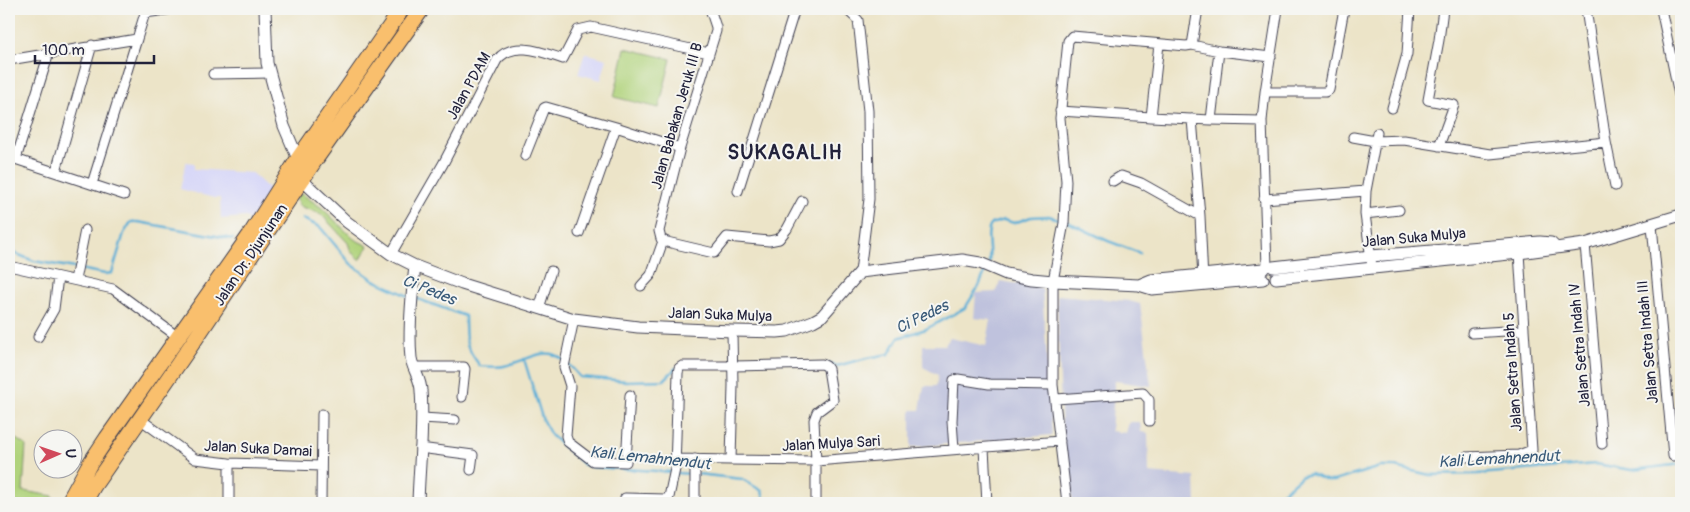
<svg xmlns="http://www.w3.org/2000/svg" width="1690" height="512" viewBox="0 0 1690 512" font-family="Pangolin,sans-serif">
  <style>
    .built { fill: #d7d7f8 }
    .industrial { fill: #bfc2dd }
    .green { fill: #b0d37b; stroke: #697a5b }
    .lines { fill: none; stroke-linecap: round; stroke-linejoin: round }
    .stream { stroke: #5bafd7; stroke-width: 2.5 }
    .minor-casing { stroke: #403f50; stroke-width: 11 }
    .tertiary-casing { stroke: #403f50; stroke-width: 13 }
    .trunk-casing { stroke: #403f50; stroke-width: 17 }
    .minor { stroke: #fff; stroke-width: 9 }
    .tertiary { stroke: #fff; stroke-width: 11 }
    .trunk { stroke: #f9bf6d; stroke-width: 15 }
    .labels { text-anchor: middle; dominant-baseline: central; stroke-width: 4; stroke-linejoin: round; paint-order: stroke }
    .street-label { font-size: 15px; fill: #22223b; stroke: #f6f6f2 }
    .water-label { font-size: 16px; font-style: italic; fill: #395a79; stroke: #f6f6f2 }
    .district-label { font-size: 20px; font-weight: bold; letter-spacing: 1px; fill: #22223b; stroke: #f6f6f2 }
  </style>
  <rect width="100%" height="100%" fill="#f6f6f2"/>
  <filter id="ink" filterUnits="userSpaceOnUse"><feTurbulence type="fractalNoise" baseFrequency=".02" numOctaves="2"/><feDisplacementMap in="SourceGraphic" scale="10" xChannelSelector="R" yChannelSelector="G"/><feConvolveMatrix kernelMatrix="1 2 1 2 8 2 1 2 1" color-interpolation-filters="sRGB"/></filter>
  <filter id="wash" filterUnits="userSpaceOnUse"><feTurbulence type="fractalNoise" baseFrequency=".0096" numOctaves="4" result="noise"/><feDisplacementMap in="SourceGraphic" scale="20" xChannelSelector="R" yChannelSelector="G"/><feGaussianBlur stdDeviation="1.12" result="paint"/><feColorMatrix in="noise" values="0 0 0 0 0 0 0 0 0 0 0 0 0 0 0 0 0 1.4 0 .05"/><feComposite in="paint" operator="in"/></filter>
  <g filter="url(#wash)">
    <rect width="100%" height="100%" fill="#ece4c8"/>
    <path class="built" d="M585,53L607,59L601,80L578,74Z
      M186,162L194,163V169L252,173L270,190L252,222L246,217L221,219L220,198H214L180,189Z"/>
    <path class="industrial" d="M1000,281L1042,288L1052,435L911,447V410H920L924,386H936L938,375L923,367V345H945L950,338L986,346L991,320L974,318L976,293L996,292Z
      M1057,295L1129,301L1140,304L1151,386L1115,381L1111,431L1126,433L1129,422H1140L1141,432L1148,433L1149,473L1195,477L1196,503H1073L1062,436Z"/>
    <path class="green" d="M625,48L671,59L659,108L614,97Z
      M302,194L322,208L354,239L368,246L360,260L351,252L348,243L321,214L299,206L296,197Z
      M9,435L26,445L23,491L53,496L52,503H9Z"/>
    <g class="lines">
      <path class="stream" d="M303,219L320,227L351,264L374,280L408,296
        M9,251L34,261L75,268
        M989,263C991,249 985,235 991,224L1004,220L1014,223L1031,217L1049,216L1068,222L1108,241L1140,253
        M80,269L105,274L112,273L124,233L131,222H138L233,239
        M415,298L465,316C465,342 465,346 480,366C488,366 497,368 504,366C542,356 549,339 580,377L627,381L664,380L676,368
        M524,359L543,421L551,435L583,464L592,467L672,472
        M829,364L837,366L867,358L889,354L898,338L926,329L965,308L979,286L986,270
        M677,473L692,474
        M697,474L742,479L762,491L765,503
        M1272,503L1278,496L1302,476L1310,474L1328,481H1334L1380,467H1395L1430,475L1478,474L1596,464L1632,470L1681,464"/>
    </g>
  </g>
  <g filter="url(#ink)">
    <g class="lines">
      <g class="minor-casing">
        <path id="minor" d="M710,9L716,27V31L680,148L659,231L661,239L667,242L714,253L727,237L769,241L779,239L787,229L802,201
          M846,9L858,20L868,111L869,199L860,272
          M1586,9L1606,142L1615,186
          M1661,9L1681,104
          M1159,44L1151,117L1211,120L1262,121
          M1192,45L1219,51L1271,57
          M9,60L137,39L145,13L173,9
          M213,74L269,73
          M1265,92H1325L1329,90L1344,9
          M1392,108L1407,54L1410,9
          M1060,111L1151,117
          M1192,119L1200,216L1203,281
          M1211,120L1219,51
          M1353,137L1375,141L1404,140L1490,154L1606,142
          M1439,146L1454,105L1428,100L1439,40L1443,9
          M525,156L544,108L546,107L616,127L680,148
          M9,157L124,195
          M16,159L49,53
          M56,171L92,45
          M1113,181L1121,176L1141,183L1200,216
          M92,184L137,39
          M738,191L795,9
          M1264,199L1366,191
          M1365,214L1399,210
          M1652,225L1673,456
          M579,233L616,127
          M1585,244L1602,444
          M391,254L443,164L497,60C513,40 542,52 563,59L578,30L591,27L709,53
          M9,266L113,289L178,337
          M1267,267L1262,121L1265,92L1278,9
          M1372,267L1365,214L1366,191L1377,133
          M75,280L85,230
          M641,286L651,275L663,241
          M539,308L551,271
          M574,319L564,367L570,386L566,436L568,442L593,461L626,462L630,395
          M732,331L733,385L731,460L816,461L1060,441
          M1472,333L1523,330
          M38,337L54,309L58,277
          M413,367H464L465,369L462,397
          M1056,399L1143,393L1149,400V421
          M422,418L455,420
          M140,419L195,459L229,463L321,466
          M420,448L473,455L471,470
          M984,448L987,503
          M954,449L952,421L954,380L958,379L989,384L1053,385
          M1465,457L1519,455L1532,450L1519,253
          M675,459L731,460
          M625,498L666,499L669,497L675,469L678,373L679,368L682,366H733L822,364L826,366L828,369L833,400L817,412L814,420L816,461V503
          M229,503V463
          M321,503L322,414
          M695,503V459
          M1067,503L1053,385V281L1064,223L1066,181L1060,118L1068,41L1072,36L1186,46L1192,45L1198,9"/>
      </g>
      <g class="tertiary-casing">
        <path id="tertiary" d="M265,9L267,63L284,126L298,159
          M302,180L347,222L391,254L415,266L462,284L574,319L638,327L732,331L777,332L787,331L813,321L822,316L860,272L962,260L980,263L1006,274L1032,279L1053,281L1139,285L1152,289L1263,279
          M415,266C412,293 408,331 411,358C413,370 421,379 421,391C424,428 419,466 418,503
          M1273,267L1371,256L1540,242L1551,243L1556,248
          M1276,278L1519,253L1585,244L1681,215
          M1139,285L1151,280L1263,269"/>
      </g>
      <g class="trunk-casing">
        <path id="trunk" d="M68,503L89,465L107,438L250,235L298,159L402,9
          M84,503L93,487L192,344L315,160L422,9"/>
      </g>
      <use href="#minor" class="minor"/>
      <use href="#tertiary" class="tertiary"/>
      <use href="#trunk" class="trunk"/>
    </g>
  </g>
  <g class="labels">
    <g class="street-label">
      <text transform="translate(469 86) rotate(-61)">Jalan PDAM</text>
      <text transform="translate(677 116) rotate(-74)">Jalan Babakan Jeruk III B</text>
      <text transform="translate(1414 238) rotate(-5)">Jalan Suka Mulya</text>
      <text transform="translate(251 255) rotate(-56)">Jalan Dr. Djunjunan</text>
      <text transform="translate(720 315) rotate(2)">Jalan Suka Mulya</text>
      <text transform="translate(1648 342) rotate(-95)">Jalan Setra Indah III</text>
      <text transform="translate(1580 345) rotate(-95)">Jalan Setra Indah IV</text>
      <text transform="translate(1513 372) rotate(-94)">Jalan Setra Indah 5</text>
      <text transform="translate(831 444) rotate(-3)">Jalan Mulya Sari</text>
      <text transform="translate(258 449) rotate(3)">Jalan Suka Damai</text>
    </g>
    <g class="water-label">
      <text transform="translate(429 290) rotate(22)">Ci Pedes</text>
      <text transform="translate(922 317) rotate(-26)">Ci Pedes</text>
      <text transform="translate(650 458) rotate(6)">Kali Lemahnendut</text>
      <text transform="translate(1499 459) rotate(-3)">Kali Lemahnendut</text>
    </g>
    <g class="district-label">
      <text x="785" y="152">SUKAGALIH</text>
    </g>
  </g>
  <rect width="1690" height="512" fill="none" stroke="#f6f6f2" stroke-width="30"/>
  <g transform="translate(58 454) rotate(88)"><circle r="24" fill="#f6f6f2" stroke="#a1a1a9"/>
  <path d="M0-4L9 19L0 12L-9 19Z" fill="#d1495b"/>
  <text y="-8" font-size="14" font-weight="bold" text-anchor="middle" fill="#22223b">U</text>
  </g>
  <path d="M35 55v8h119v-8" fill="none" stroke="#22223b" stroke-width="2.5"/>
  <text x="42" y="55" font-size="15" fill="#22223b" stroke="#f6f6f2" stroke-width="4" paint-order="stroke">100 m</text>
</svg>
